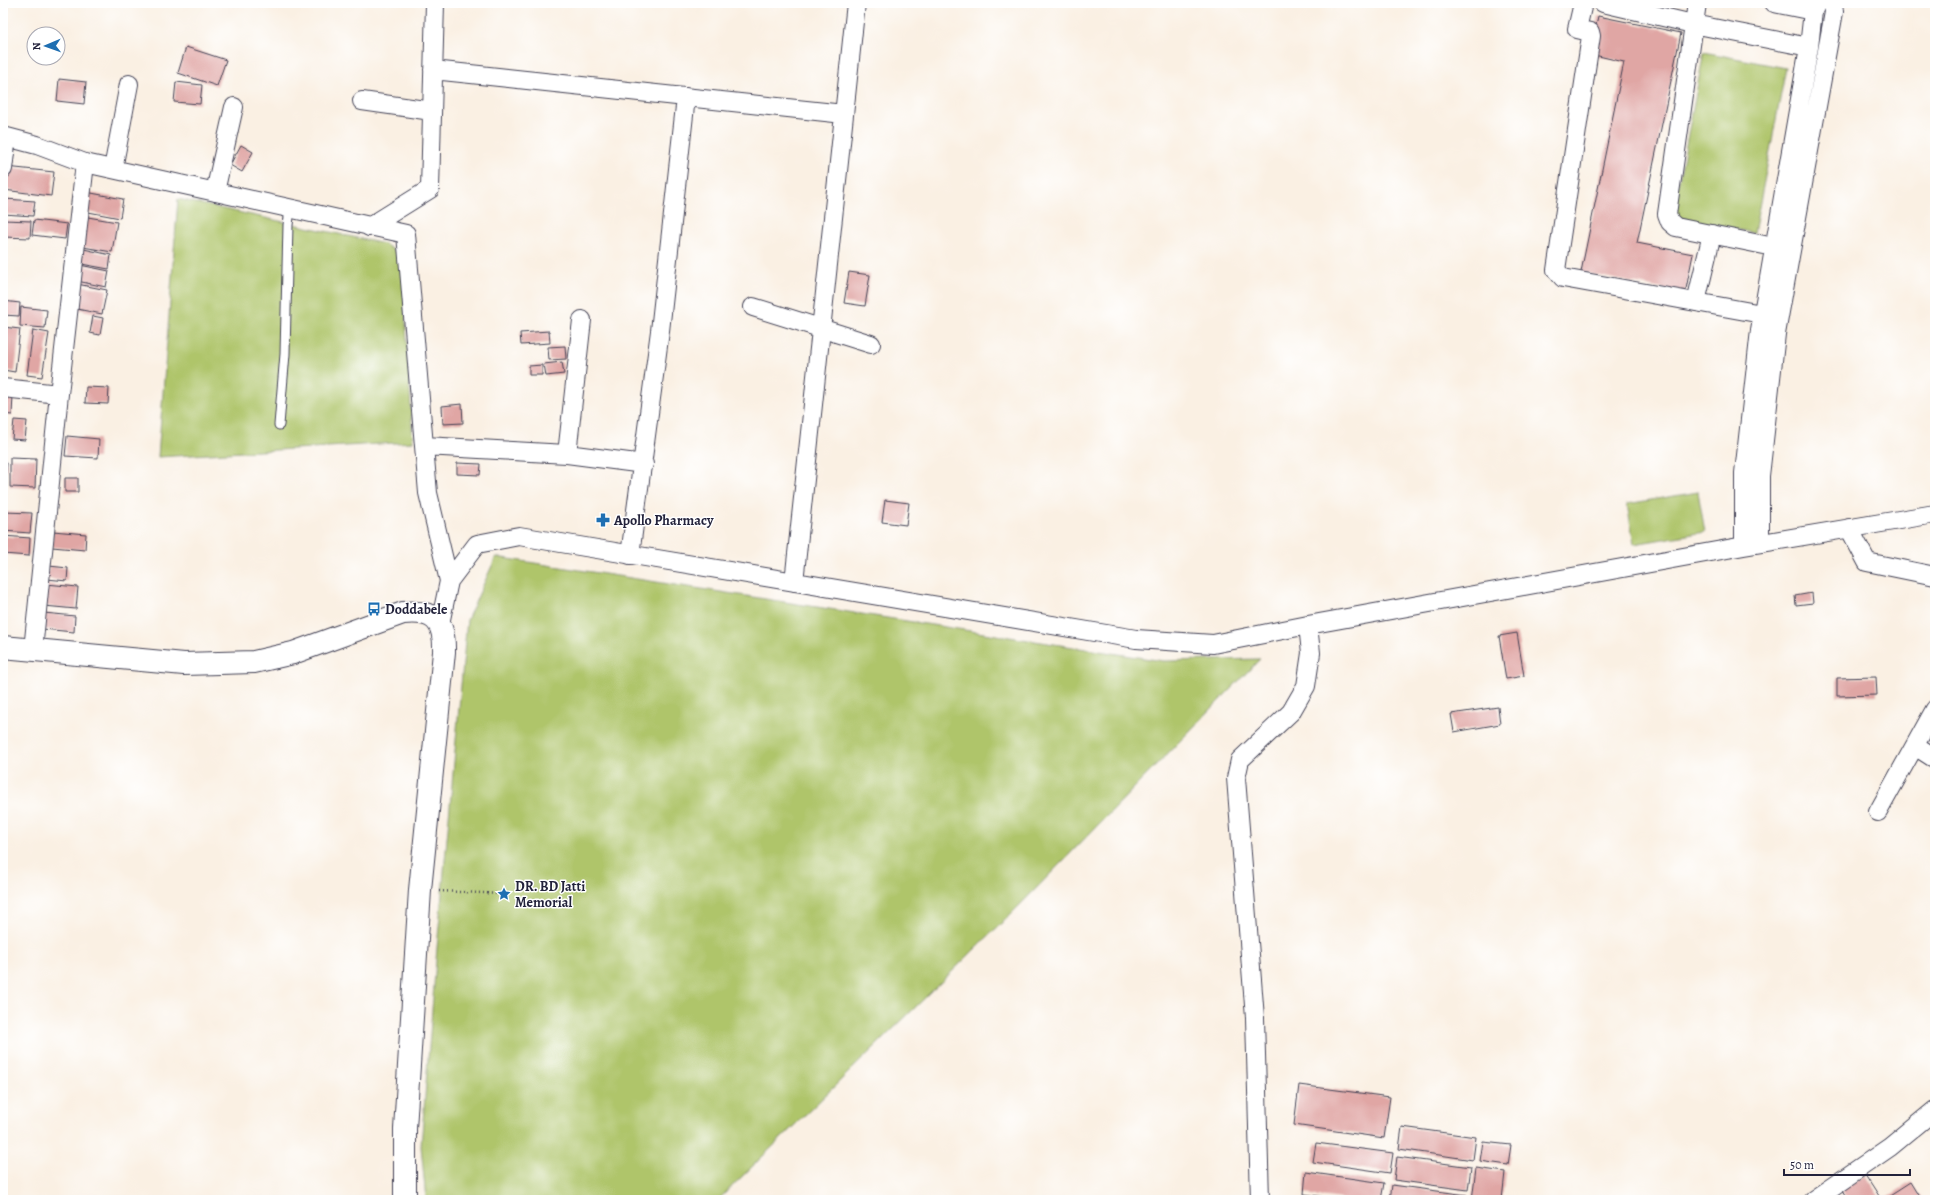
<svg xmlns="http://www.w3.org/2000/svg" width="1938" height="1203" viewBox="0 0 1938 1203" font-family="Alegreya,serif">
  <style>
    .green { fill: #afc56a; stroke: #687452 }
    .building { fill: #e0a6a4 }
    .lines { fill: none; stroke-linecap: round; stroke-linejoin: round }
    .service-casing { stroke: #424154; stroke-width: 11 }
    .minor-casing { stroke: #424154; stroke-width: 20 }
    .tertiary-casing { stroke: #424154; stroke-width: 24 }
    .path { stroke: #424154; stroke-width: 2.5; stroke-dasharray: 1 3; stroke-linecap: butt }
    .service { stroke: #fff; stroke-width: 9 }
    .minor { stroke: #fff; stroke-width: 18 }
    .tertiary { stroke: #fff; stroke-width: 22 }
    .labels { text-anchor: middle; dominant-baseline: central; stroke-width: 3; stroke-linejoin: round; paint-order: stroke }
    .poi-label { font-size: 14px; font-weight: bold; fill: #22223b; stroke: #fff; text-anchor: start }
  </style>
  <rect width="100%" height="100%" fill="#fff"/>
  <filter id="ink" filterUnits="userSpaceOnUse"><feTurbulence type="fractalNoise" baseFrequency=".025" numOctaves="2"/><feDisplacementMap in="SourceGraphic" scale="8" xChannelSelector="R" yChannelSelector="G"/><feConvolveMatrix kernelMatrix="1 2 1 2 8 2 1 2 1" color-interpolation-filters="sRGB"/></filter>
  <filter id="wash" filterUnits="userSpaceOnUse"><feTurbulence type="fractalNoise" baseFrequency=".012" numOctaves="4" result="noise"/><feDisplacementMap in="SourceGraphic" scale="16" xChannelSelector="R" yChannelSelector="G"/><feGaussianBlur stdDeviation="0.9" result="paint"/><feColorMatrix in="noise" values="0 0 0 0 0 0 0 0 0 0 0 0 0 0 0 0 0 1.4 0 .05"/><feComposite in="paint" operator="in"/></filter>
  <g filter="url(#wash)">
    <rect width="100%" height="100%" fill="#faf0e3"/>
    <path class="green" d="M1704,52L1786,68L1754,233L1672,216Z
      M178,199L385,244L402,257L413,442L158,457Z
      M1698,492L1705,532L1634,544L1627,504Z
      M496,557L1163,661L1260,659L1017,908L718,1200H426L421,1146L437,948L467,620Z"/>
    <g id="blocks">
      <path class="building" d="M1598,16L1681,33L1637,243L1693,254L1685,294L1581,272L1624,62L1590,54Z
        M186,47L226,60L217,86L178,73Z
        M59,79L86,82L84,104L57,101Z
        M176,82L202,85L200,104L174,102Z
        M241,145L253,152L242,172L230,165Z
        M6,167L54,172L51,196L4,190Z
        M86,192L123,199L120,218L83,211Z
        M4,199L35,201L33,216L3,214Z
        M82,216L117,222L112,252L77,246Z
        M3,220L31,221L30,238L3,237Z
        M34,220L67,224L65,239L32,235Z
        M79,248L111,255L109,269L76,263Z
        M75,264L109,271L106,287L72,280Z
        M849,272L870,275L865,306L844,303Z
        M77,284L107,290L102,314L72,308Z
        M3,301L20,303L19,316L3,315Z
        M21,307L47,310L45,328L20,326Z
        M93,316L103,318L100,335L90,333Z
        M3,327L20,329L15,372L3,370Z
        M33,330L49,333L42,377L27,375Z
        M549,331L550,343L521,345L520,333Z
        M565,346L566,359L549,360L548,347Z
        M562,362L564,374L546,376L544,364Z
        M542,365V375H529V366Z
        M86,387L109,388L108,404L85,403Z
        M3,394L13,395L12,415L3,414Z
        M462,404L463,423L443,424L442,406Z
        M14,420L27,421L25,440L12,439Z
        M67,436L99,439L98,458L65,456Z
        M10,458L36,459L35,488L10,487Z
        M3,462L7,463L5,483H3Z
        M457,463L481,464L480,475L457,474Z
        M65,478H78V492H65Z
        M885,500L909,503L906,525L882,522Z
        M4,512L32,513L30,533L3,531Z
        M53,531L86,534L85,550L52,547Z
        M3,536L30,538L29,556L3,554Z
        M49,566L68,568L67,581L47,579Z
        M46,584L78,587L76,609L44,606Z
        M1812,593L1813,603L1796,605L1795,596Z
        M44,613L75,616L74,632L42,629Z
        M1517,633L1524,676L1506,679L1499,636Z
        M1876,677L1877,695L1837,696V678Z
        M1498,707L1500,724L1454,732L1451,714Z
        M1299,1085L1390,1097L1384,1138L1294,1125Z
        M1402,1127L1476,1137L1473,1160L1399,1149Z
        M1483,1142L1511,1145L1508,1165L1480,1161Z
        M1316,1143L1393,1153L1390,1173L1313,1162Z
        M1397,1157L1471,1167L1468,1190L1394,1180Z
        M1476,1168L1505,1172L1502,1200H1472Z
        M1306,1172L1384,1183L1381,1200H1348L1304,1194Z
        M1865,1175L1881,1200H1848L1842,1190Z
        M1911,1182L1922,1200H1883Z
        M1392,1185L1467,1195L1466,1200H1390Z"/>
    </g>
  </g>
  <g filter="url(#ink)">
    <use href="#blocks" fill-opacity="0" stroke="#424154" stroke-width="1"/>
    <g class="lines">
      <g class="service-casing">
        <path id="service" d="M279,425L285,354L288,225L290,209"/>
      </g>
      <g class="minor-casing">
        <path id="minor" d="M1583,3L1577,29L1590,32L1591,36L1556,270L1563,278L1773,316
          M1603,3L1693,24L1809,47
          M1697,3L1667,214L1670,222L1676,227L1774,247
          M1774,3L1813,11
          M433,70L844,114
          M362,101L432,111
          M3,136L37,145L85,163L406,234L428,493L449,581
          M3,169L7,137
          M113,169L129,84
          M215,192L234,107
          M369,227L430,189L435,3
          M1696,302L1712,234
          M753,307L871,344
          M3,388L59,394
          M425,446L567,454L644,464
          M567,454L582,320
          M1849,528L1867,562L1935,576
          M1760,543V476L1776,334L1834,12L1833,3
          M1744,546V473L1760,330L1809,47L1813,11L1817,3
          M630,555L660,331L686,97
          M794,582L856,3
          M440,624L449,581L477,544L519,536L1136,639L1213,644L1308,625L1744,546L1935,514
          M33,650L59,394L85,163
          M1915,746L1932,757L1935,755
          M1878,812L1935,709
          M1260,1200L1255,1018L1236,778L1240,760L1291,712L1306,686L1311,653L1308,625
          M1813,1200L1890,1147L1935,1110"/>
      </g>
      <g class="tertiary-casing">
        <path id="tertiary" d="M3,647L184,664L254,662L293,653L403,613C434,610 445,620 444,652L420,890L405,1129V1200"/>
      </g>
      <path class="path" d="M439,891L504,894"/>
      <use href="#service" class="service"/>
      <use href="#minor" class="minor"/>
      <use href="#tertiary" class="tertiary"/>
    </g>
  </g>
  <defs>
    <g id="pharmacy-bare" transform="scale(1.08)"><path d="M-2-6h4v4h4v4h-4v4h-4v-4h-4v-4h4Z" fill="#1f6fb2" stroke="#fff" stroke-width="2.5" paint-order="stroke"/></g>
    <g id="bus-bare" transform="scale(1.08)"><path d="M-5-6H5V4H4V6H2V4H-2V6H-4V4H-5ZM-3.5-4V0h7V-4ZM-3.5 1.2v1.5H-2V1.2ZM2 1.2v1.5H3.5V1.2Z" fill="#1f6fb2" stroke="#fff" stroke-width="2.5" paint-order="stroke"/></g>
    <g id="sight-bare" transform="scale(1.08)"><path d="M0-6L1.8-2.2L6-1.7L2.9 1.2L3.7 5.4L0 3.3L-3.7 5.4L-2.9 1.2L-6-1.7L-1.8-2.2Z" fill="#1f6fb2" stroke="#fff" stroke-width="2.5" paint-order="stroke"/></g>
  </defs>
  <g fill-rule="evenodd">
    <use href="#pharmacy-bare" x="603" y="520"/>
    <use href="#bus-bare" x="374" y="609"/>
    <use href="#sight-bare" x="504" y="894"/>
  </g>
  <g class="labels">
    <g class="poi-label">
      <text x="614" y="520">Apollo Pharmacy</text>
      <text x="385" y="609">Doddabele</text>
      <text x="515" y="886">DR. BD Jatti<tspan x="515" dy="16">Memorial</tspan></text>
    </g>
  </g>
  <rect width="1938" height="1203" fill="none" stroke="#fff" stroke-width="16"/>
  <g transform="translate(46 46) rotate(268)"><circle r="19" fill="#ffffff" stroke="#a7a7b1"/>
  <path d="M0-3L7 15L0 10L-7 15Z" fill="#1f6fb2"/>
  <text y="-6" font-size="11" font-weight="bold" text-anchor="middle" fill="#22223b">N</text>
  </g>
  <path d="M1784 1169v6h126v-6" fill="none" stroke="#22223b" stroke-width="2"/>
  <text x="1790" y="1169" font-size="12" fill="#22223b" stroke="#ffffff" stroke-width="3" paint-order="stroke">50 m</text>
</svg>
